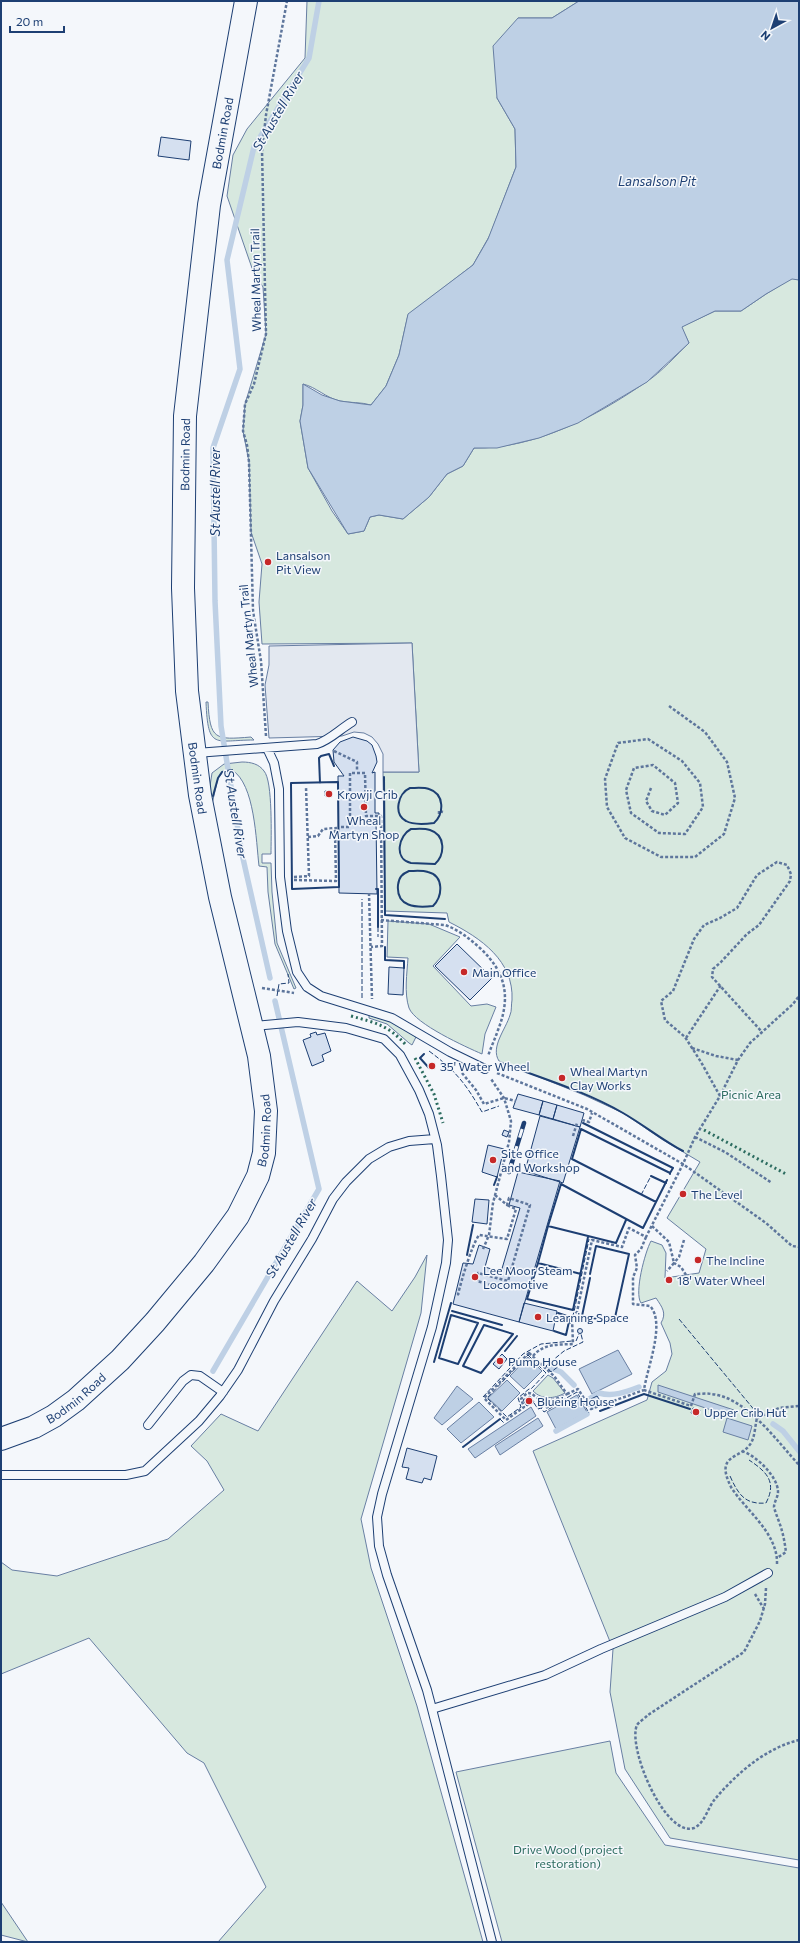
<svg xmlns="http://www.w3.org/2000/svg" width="800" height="1943" viewBox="0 0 800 1943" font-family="Commissioner,sans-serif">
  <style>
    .green { fill: #d7e8df; stroke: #687fa3 }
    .parking { fill: #e3e8f0; stroke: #687fa3 }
    .water { fill: #bed0e5; stroke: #687fa3 }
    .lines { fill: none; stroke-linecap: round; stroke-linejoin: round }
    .stream { stroke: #bed0e5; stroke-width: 5.5 }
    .building { fill: #d5e0f0; stroke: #1d3f73 }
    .lane-casing { stroke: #1d3f73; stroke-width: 10 }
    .secondary-casing { stroke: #1d3f73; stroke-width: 24 }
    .path { stroke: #5e769c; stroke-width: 2.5; stroke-dasharray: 3 2; stroke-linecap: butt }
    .lane { stroke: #f4f7fb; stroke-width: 8 }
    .secondary { stroke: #f4f7fb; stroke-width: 22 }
    .rail-casing { stroke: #1d3f73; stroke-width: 4.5 }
    .rail { stroke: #f4f7fb; stroke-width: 3; stroke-dasharray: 9; stroke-linecap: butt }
    .hedge { stroke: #2c6c60; stroke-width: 3; stroke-dasharray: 2 3; stroke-linecap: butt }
    .fence { stroke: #1d3f73; stroke-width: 1; stroke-dasharray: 5 2; stroke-linecap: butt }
    .wall { stroke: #1d3f73; stroke-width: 2 }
    .poi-dot { fill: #c62828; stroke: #f4f7fb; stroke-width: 1.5 }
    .labels { text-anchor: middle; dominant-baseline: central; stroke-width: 3; stroke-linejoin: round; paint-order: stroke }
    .street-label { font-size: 12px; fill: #1d3f73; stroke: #f4f7fb }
    .poi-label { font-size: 12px; fill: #1d3f73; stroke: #f4f7fb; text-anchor: start }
    .park-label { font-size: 12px; fill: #2c6c60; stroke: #f4f7fb }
    .water-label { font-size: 13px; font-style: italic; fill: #1d3f73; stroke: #f4f7fb }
  </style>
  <rect width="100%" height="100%" fill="#f4f7fb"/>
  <path class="green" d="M307,1H579L552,18H518L497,98L515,129L516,167L490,235L473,265L408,315L399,355L386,386L371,405C361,402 350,403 340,401C326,398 316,387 303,384V405L300,421L308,468L332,511L348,534L364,531L370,517L379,515L403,519L429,497L447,474L463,466L474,448C535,449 597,416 646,382C662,372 676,355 689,343L681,327L715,311H741L766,294L792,278L799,280V1860L670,1838L625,1769L610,1692L613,1649L533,1451L647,1400L652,1382L666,1371L672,1354L670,1343L661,1323C667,1313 662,1307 656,1298L641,1303C634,1293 645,1252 651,1241L662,1245L666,1253L665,1278L699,1273L706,1249L667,1218L700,1162L663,1140L623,1113L584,1095L499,1061C490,1047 506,1029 510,1015C512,1011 511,1005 512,1000C514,961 481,938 449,922L447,913L385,911L383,772H419L412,643L262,644L259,602L262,564L251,532L249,462L243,431L245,404L266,334L263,287L253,271L227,196L233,155L247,129L305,58Z
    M206,702H208C210,740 215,740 251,737L254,740C215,740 208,751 206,702Z
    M242,762C251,762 259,764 264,771C273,781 271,838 271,854H262V863H271L272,892L277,943L296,988L294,989L275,944L268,892L267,867L259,866C256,841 255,784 232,770L223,772L218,778L212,804L210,786L212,773L224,764Z
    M388,921L429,924L460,937L433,966L471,1006L487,1004L496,1007L485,1034L482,1054C466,1047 415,1024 409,1008C404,993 407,973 408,958L387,957Z
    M373,1014L389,1019L416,1037L412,1045L409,1043L387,1024L369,1018V1016Z
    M427,1255L421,1313L361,1519L371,1568L417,1706L483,1942H218L266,1887L204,1763L187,1753L89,1638L1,1674V1562L12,1570L57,1576L168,1539L224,1490L207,1461L191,1446L221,1414L258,1431L357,1281L392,1311L415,1277Z
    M548,1375L553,1378L565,1393C554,1399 542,1400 533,1391Z
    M610,1741L616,1773L665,1845L799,1868V1942H502L456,1772Z
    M1,1902L28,1942L1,1935Z"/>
  <path class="parking" d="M412,643L419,772H383V754L378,744L372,737L364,733L354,732L342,736L269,738L265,685L269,665V646Z"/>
  <path class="water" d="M579,1H799V280L792,279L766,294L741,311H715L682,327L689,343L647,382L578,423L539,438L497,448H474L463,466L447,474L429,497L403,519L379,515L370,517L364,531L348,534L308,468L300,421L303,405V384L322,395L340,401L371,405L386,386L399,355L408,314L473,265L488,239L516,167L515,129L497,98L493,46L518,18H552Z
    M618,1350L632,1374L592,1394L579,1369Z
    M528,1357L542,1371L524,1389L510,1376Z
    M507,1380L520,1393L502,1411L488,1398Z
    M658,1385L734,1410L732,1417L658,1392Z
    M457,1386L473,1399L442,1425L434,1418Z
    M577,1395L587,1412L556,1429L547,1412Z
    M479,1402L494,1417L461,1443L447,1429Z
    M531,1407L536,1416L475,1458L468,1449Z
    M538,1418L543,1426L500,1455L495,1446Z
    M727,1418L752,1426L748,1440L723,1432Z"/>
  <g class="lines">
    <path class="stream" d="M270,978L242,854L221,726L215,601L213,448L240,369L227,260L254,147L309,58L319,1
      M551,1368L561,1372L574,1385
      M213,1371L319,1189L275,1001
      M593,1406L589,1399L599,1393C613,1397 626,1392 639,1387
      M773,1424L783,1431L799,1451
      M556,1431L587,1414"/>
  </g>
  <path class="building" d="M161,137L191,141L189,160L158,156Z
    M353,737L367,741L372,745L376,756L377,762L372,773L375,772V813H379V819H376L377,894L339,893L338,776H344L334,762L333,750L340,742Z
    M325,791L332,792V796H325Z
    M457,944L492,978L470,1000L435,966Z
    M389,967L404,968L403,995L388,994Z
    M316,1032L317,1035L325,1033L331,1051L322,1055L324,1061L312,1066L303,1040L311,1037L310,1034Z
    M518,1094L543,1101L539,1115L513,1108Z
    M543,1101L557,1105L553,1119L539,1115Z
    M557,1105L584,1113L580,1127L553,1119Z
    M540,1116L580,1127L563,1183L525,1171Z
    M504,1130L509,1132L507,1137L502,1135Z
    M488,1145L504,1149L497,1177L482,1172Z
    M518,1172L560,1181L519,1322L453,1304L463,1263L473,1264L479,1245L490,1249L485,1267L501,1272L520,1208L509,1205Z
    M475,1199L489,1200L487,1224L472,1222Z
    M524,1303L557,1311L553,1331L519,1322Z
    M577.5 1331a2.5 2.5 0 1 1 5 0a2.5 2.5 0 1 1-5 0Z
    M502,1354L507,1359L499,1369L493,1364Z
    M530,1396L534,1402L527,1406L523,1400Z
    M597,1396L601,1402L595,1406L591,1399Z
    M693,1408L700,1410L698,1416L691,1413Z
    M407,1448L437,1456L431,1480L424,1478L422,1483L406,1479L409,1468L402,1467Z"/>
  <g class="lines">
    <g class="lane-casing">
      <path id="lane" d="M267,748L274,763L279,789L280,877L287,931L297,972L307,987L321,996L392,1018L450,1052L485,1069
        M196,753L317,744C330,740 340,729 352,722
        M253,1026L298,1022L346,1028L384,1039L400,1055L419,1090L429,1114L437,1145L441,1176L448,1240L446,1263L432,1327L382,1494L377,1517L379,1546L387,1575L427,1690L432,1709L545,1675L601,1649L725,1597L768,1573
        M148,1425L183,1381L191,1375L200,1376L223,1392
        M1,1475H126L145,1471L199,1421L220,1396L238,1370L274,1301L312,1239L333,1199L346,1182L369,1159L389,1147L409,1141L435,1139
        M432,1709L492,1942"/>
    </g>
    <g class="secondary-casing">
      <g id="secondary">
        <path id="s1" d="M1,1439L34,1427L54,1416L76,1400L120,1360L155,1322L204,1263L238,1216L258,1176L264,1153L266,1111L259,1056L220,897L200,795L187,691L183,588L185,416L209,205L246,1"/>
      </g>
    </g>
    <path class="path" d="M266,736L261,661L253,611L249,462L247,445L243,431L245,404L254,384L266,334L262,151L266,115L287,1
      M334,751L357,762V770
      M651,788L646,801L652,811L665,815L678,803L675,783L653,765L634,768L626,790L631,813L659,833L685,834L703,807L700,783L682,761L648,739L618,743L605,779L607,807L625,838L661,857H695L724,834L735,798L727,762L705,732L669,706
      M439,814V811L443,812
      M341,827H350V773H365L366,816H381L382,946L371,947
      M308,837L318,836L323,829L337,828
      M294,877L309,876L306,787
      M294,880L336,881L335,830
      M369,893L372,999
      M381,920L445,925C459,930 470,939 481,949C506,973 511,997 498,1030C495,1039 491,1047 488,1056
      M262,988L294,993
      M686,1038L721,985
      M692,1048L716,1056L738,1060
      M462,1073L476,1090L484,1104L504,1098L516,1101
      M497,1073L587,1109L683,1164L766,1223L792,1246L799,1247
      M720,1096L701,1062L685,1037L665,1020L661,1001L673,991L694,939L704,925L720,918L737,908L757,875L777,862L787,865L791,874L790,881L759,925L747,934L721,962L713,969L712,977L762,1032
      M582,1120L589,1122L592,1113
      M573,1136L577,1123
      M695,1137L725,1152L772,1183
      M495,1195L507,1205L509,1198L530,1205L508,1281L478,1273L477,1281L499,1287
      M652,1226L669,1242L674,1263L667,1271
      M646,1237L641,1249L635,1255L637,1268L633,1277V1304L650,1306C666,1323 647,1368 644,1390L691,1406L695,1394C700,1394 706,1393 711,1394C746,1397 777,1441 799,1465
      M684,1240L679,1257L674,1263L681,1267L686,1275
      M483,1249L489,1235L493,1203L509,1142L511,1121L504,1098L491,1079
      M459,1295L458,1294C462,1279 471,1247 479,1235L507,1239L516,1209L507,1205
      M529,1353L554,1376L567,1394C558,1399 546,1403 536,1397C532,1394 532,1393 527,1393L521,1399L524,1407L506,1420L484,1398Z
      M533,1356C544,1343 558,1345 573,1344L572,1319L577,1312L592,1240L622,1247L629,1228L646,1237L683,1164L695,1137L720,1096L738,1060L750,1043L793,1004L799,996
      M567,1394L578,1389L591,1409L644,1390
      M546,1408L557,1400
      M742,1451C755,1455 778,1476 778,1492C778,1497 774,1502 774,1507C776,1515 780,1523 782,1531C784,1538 785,1545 786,1552L777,1558
      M777,1564C778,1533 746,1511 731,1487C714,1453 741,1460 751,1443C755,1436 755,1426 757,1418L779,1408L799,1406
      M766,1588L765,1604L760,1621L744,1652L648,1715C645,1718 639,1722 637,1725C627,1747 665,1838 694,1828C705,1823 708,1807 715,1799C737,1773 766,1748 799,1740
      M755,1594L764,1609"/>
    <use href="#lane" class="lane"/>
    <use href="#secondary" class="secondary"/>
    <g class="rail-casing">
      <path id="rail" d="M509,1172L524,1123"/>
    </g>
    <use href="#rail" class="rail"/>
    <path class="hedge" d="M351,1016C376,1023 388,1025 406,1045
      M415,1058L434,1094L443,1123
      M704,1130L786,1174"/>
    <path class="fence" d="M378,927V937
      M277,996L279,984L289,983L288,974
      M362,998V899
      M429,1051C456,1071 466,1084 482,1112L499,1106
      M641,1195L651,1176
      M679,1319L756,1412
      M570,1324L574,1312L589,1239
      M576,1341L579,1334
      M528,1355L546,1373L531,1389H529L518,1398L521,1407L507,1417L487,1398Z
      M563,1363L551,1372L546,1366L564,1351L583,1342L581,1334
      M483,1397L523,1354L541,1344L572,1341
      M550,1402L541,1408L544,1412L561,1402L562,1404
      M564,1402L563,1400L577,1392L589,1413
      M534,1403L538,1409L541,1408
      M500,1419L504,1423
      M730,1476C738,1494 745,1505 766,1503C777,1482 767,1472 749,1460"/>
    <path class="wall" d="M384,777L385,915L445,919
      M338,782L339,887L292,889L291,783Z
      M320,783L319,758L321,756L329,754L334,766
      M410,788C416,788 424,787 429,789C445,794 444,814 434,823C426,824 413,825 406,821C393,814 398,793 410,788Z
      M213,796L218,778L222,772L232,770
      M411,829C417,829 424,828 430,830C446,835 445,855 435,864L411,863C393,859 399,835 411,829Z
      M409,871C415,871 422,870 428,872C444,876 443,896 433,906C416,908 396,907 398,885C399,877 402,874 409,871Z
      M376,889H378V927
      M385,947V960L404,961V968
      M424,1054L420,1058L429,1068
      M504,1064C544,1079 587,1092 623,1113C644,1125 662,1140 683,1151
      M583,1123L673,1168L670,1173
      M651,1176L666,1183
      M494,1185L497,1177
      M656,1202L572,1159L581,1129L670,1173V1174
      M548,1226L561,1184L643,1228L667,1180
      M467,1255L473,1225
      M538,1263L548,1226L616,1243L626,1220
      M581,1274L538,1263L527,1299L573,1310L588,1237
      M590,1278L582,1316L614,1322L629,1254L596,1246L590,1274
      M452,1311L502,1325
      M451,1315L478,1323L458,1364L439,1358Z
      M484,1325L513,1334L481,1373L463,1366Z
      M554,1331L566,1335L570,1317L558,1313
      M505,1351L517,1336
      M434,1362L451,1303
      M600,1411L644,1394L690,1409
      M463,1447L500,1419"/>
  </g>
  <g class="poi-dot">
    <circle cx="268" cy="562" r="4"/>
    <circle cx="329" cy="794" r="4"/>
    <circle cx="364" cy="807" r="4"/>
    <circle cx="464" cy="972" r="4"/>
    <circle cx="432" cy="1066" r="4"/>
    <circle cx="562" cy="1078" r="4"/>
    <circle cx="493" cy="1160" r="4"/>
    <circle cx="683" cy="1194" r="4"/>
    <circle cx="698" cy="1260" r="4"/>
    <circle cx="475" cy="1277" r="4"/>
    <circle cx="669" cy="1280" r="4"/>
    <circle cx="538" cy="1317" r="4"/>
    <circle cx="500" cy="1361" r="4"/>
    <circle cx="529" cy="1401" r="4"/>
    <circle cx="696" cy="1412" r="4"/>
  </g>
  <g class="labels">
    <g class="street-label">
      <text stroke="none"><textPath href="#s1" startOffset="1430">Bodmin Road</textPath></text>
      <text transform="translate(255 280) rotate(-91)">Wheal Martyn Trail</text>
      <text stroke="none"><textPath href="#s1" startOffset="1106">Bodmin Road</textPath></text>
      <text transform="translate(248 636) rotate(-96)">Wheal Martyn Trail</text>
      <text transform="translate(198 778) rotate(82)">Bodmin Road</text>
      <text stroke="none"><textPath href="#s1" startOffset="422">Bodmin Road</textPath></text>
      <text stroke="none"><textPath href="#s1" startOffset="86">Bodmin Road</textPath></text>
    </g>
    <g class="poi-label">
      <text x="276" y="555">Lansalson<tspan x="276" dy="14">Pit View</tspan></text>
      <text x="337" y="794">Krowji Crib</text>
      <text x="364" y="820" text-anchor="middle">Wheal<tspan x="364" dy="14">Martyn Shop</tspan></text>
      <text x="472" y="972">Main Office</text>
      <text x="440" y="1066">35' Water Wheel</text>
      <text x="570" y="1071">Wheal Martyn<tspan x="570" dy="14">Clay Works</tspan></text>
      <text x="501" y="1153">Site Office<tspan x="501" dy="14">and Workshop</tspan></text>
      <text x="691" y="1194">The Level</text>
      <text x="706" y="1260">The Incline</text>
      <text x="483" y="1270">Lee Moor Steam<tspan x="483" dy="14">Locomotive</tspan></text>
      <text x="677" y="1280">18' Water Wheel</text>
      <text x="546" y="1317">Learning Space</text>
      <text x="508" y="1361">Pump House</text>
      <text x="537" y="1401">Blueing House</text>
      <text x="704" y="1412">Upper Crib Hut</text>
    </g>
    <g class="park-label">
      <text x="751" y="1094">Picnic Area</text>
      <text x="568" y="1849">Drive Wood (project<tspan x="568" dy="14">restoration)</tspan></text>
    </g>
    <g class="water-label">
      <text transform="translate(278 111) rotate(-60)">St Austell River</text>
      <text x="657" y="181">Lansalson Pit</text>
      <text transform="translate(215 492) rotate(-90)">St Austell River</text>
      <text transform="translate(236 814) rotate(81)">St Austell River</text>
      <text transform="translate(291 1238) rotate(-60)">St Austell River</text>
    </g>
  </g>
  <rect width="800" height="1943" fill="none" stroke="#1d3f73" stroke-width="4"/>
  <g transform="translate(772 28) rotate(220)" stroke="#f4f7fb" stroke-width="3" paint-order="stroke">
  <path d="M0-3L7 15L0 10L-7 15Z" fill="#1d3f73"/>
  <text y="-6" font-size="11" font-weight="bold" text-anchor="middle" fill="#1d3f73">N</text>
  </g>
  <path d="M10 26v6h54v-6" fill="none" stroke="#1d3f73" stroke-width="2"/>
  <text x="16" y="26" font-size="12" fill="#1d3f73" stroke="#f4f7fb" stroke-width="3" paint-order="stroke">20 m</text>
</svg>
